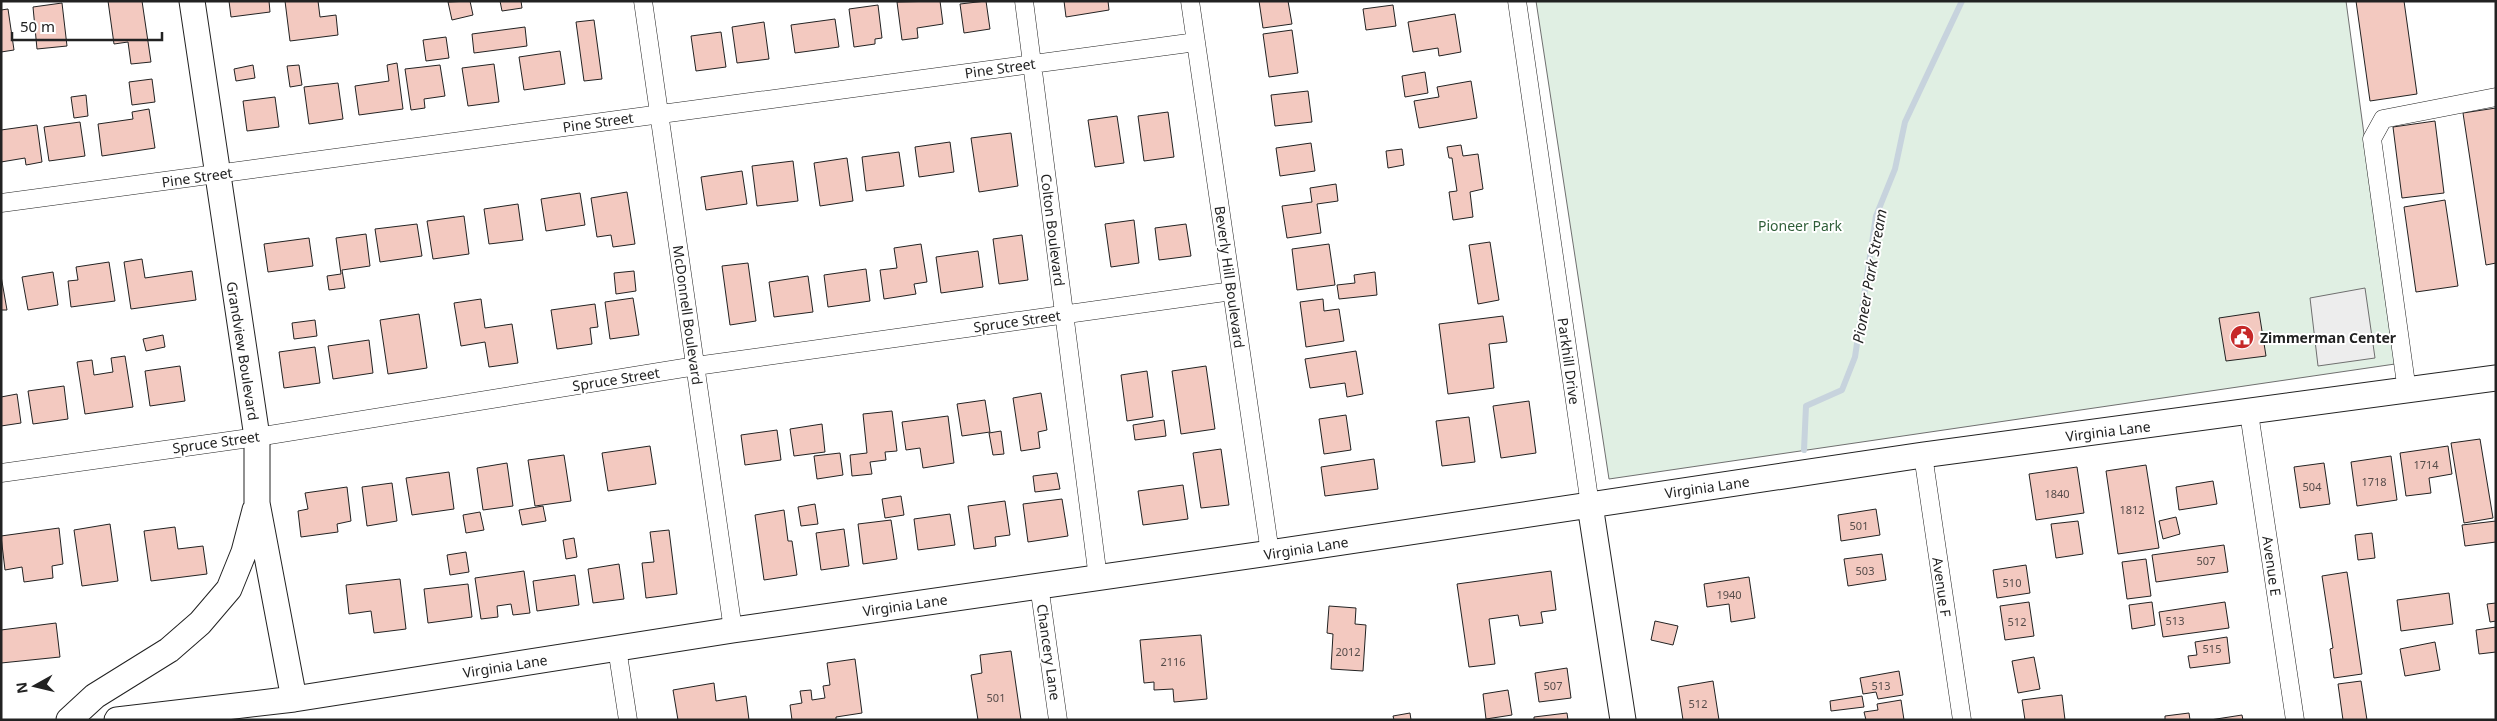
<svg xmlns="http://www.w3.org/2000/svg" width="2497" height="721" viewBox="0 0 2497 721" font-family="'Noto Sans',sans-serif">
  <style>
    .green { fill: #e0efe3; stroke: #6f6f6f }
    .parking { fill: #ededed; stroke: #6f6f6f }
    .lines { fill: none; stroke-linecap: round; stroke-linejoin: round }
    .stream { stroke: #c7d3dd; stroke-width: 6 }
    .building { fill: #f3c9c0; stroke: #222 }
    .street-casing { stroke: #222; stroke-width: 19 }
    .secondary-casing { stroke: #222; stroke-width: 27 }
    .street { stroke: #fff; stroke-width: 18 }
    .secondary { stroke: #fff; stroke-width: 25 }
    .labels { text-anchor: middle; dominant-baseline: central; stroke-width: 4; stroke-linejoin: round; paint-order: stroke }
    .number-label { font-size: 11px; fill: #564c4a }
    .street-label { font-size: 14px; fill: #222; stroke: #fff }
    .park-label { font-size: 14px; fill: #2f5e38; stroke: #fff }
    .poi-label { font-size: 14px; font-weight: bold; fill: #222; stroke: #fff; text-anchor: start }
    .water-label { font-size: 15px; font-style: italic; fill: #222; stroke: #fff }
  </style>
  <rect width="100%" height="100%" fill="#fff"/>
  <path class="green" d="M1536,1H2346L2395,364L1609,479Z"/>
  <path class="parking" d="M2365,288L2375,358L2318,366L2310,298Z"/>
  <g class="lines">
    <path class="stream" d="M1804,450L1806,406L1842,390L1855,357L1876,216L1895,169L1905,122L1962,1"/>
  </g>
  <path class="building" d="M108,1H142L151,62L131,64L128,42L114,44Z
    M229,1H269L270,12L231,17Z
    M285,1H318L320,17L336,15L338,35L290,41Z
    M470,1L473,15L452,20L448,2Z
    M500,1H521L522,8L502,11Z
    M940,1L943,24L917,28L918,38L902,40L897,2Z
    M986,1L990,29L964,33L960,4Z
    M1064,1H1108L1109,10L1066,17Z
    M1259,1H1288L1292,24L1263,28Z
    M2356,1H2404L2417,94L2370,101Z
    M62,3L67,46L37,49L33,7Z
    M878,5L882,38L875,39V44L854,47L849,9Z
    M1393,5L1396,26L1366,30L1363,9Z
    M8,9L14,50L1,52V10Z
    M1455,14L1461,52L1439,56L1438,48L1413,52L1408,22Z
    M835,19L839,47L795,53L791,25Z
    M594,20L602,79L584,81L576,22Z
    M764,22L769,59L737,63L732,27Z
    M525,27L527,46L474,53L472,34Z
    M1292,30L1298,73L1269,77L1263,34Z
    M721,32L726,67L696,71L691,36Z
    M446,37L449,58L426,61L423,40Z
    M560,51L565,84L524,90L519,57Z
    M397,63L403,109L359,115L355,86L389,81L387,65Z
    M494,64L499,102L468,106L462,68Z
    M253,65L255,78L236,81L234,69Z
    M299,65L302,85L290,87L287,66Z
    M440,65L445,96L424,99L425,108L411,110L405,69Z
    M1425,72L1428,93L1405,97L1402,76Z
    M152,79L155,102L132,105L129,82Z
    M1471,81L1477,118L1419,128L1414,101L1439,97L1437,87Z
    M338,83L343,119L309,124L304,87Z
    M1308,91L1312,122L1275,126L1271,95Z
    M86,95L88,116L74,118L71,97Z
    M275,97L279,127L247,131L243,101Z
    M2496,108V263L2486,265L2463,113Z
    M149,109L155,148L102,156L98,124L133,119L132,112Z
    M1168,112L1174,157L1144,161L1138,116Z
    M1117,116L1124,163L1095,167L1088,120Z
    M2435,121L2444,193L2402,198L2393,127Z
    M80,122L85,156L49,161L44,127Z
    M37,125L42,162L26,165L25,158L1,162V130Z
    M1011,133L1018,186L979,192L971,138Z
    M950,142L954,172L919,177L915,147Z
    M1311,143L1315,171L1280,176L1276,148Z
    M1461,145L1463,156L1478,154L1483,189L1470,192L1473,217L1453,220L1449,192L1457,191L1452,158H1449L1447,147Z
    M1402,149L1404,165L1388,168L1386,151Z
    M899,152L904,186L866,191L862,157Z
    M847,158L853,201L820,206L814,163Z
    M793,161L798,201L757,206L752,166Z
    M742,171L747,204L706,210L701,177Z
    M1336,184L1338,201L1317,204L1321,233L1287,238L1282,206L1312,202L1310,188Z
    M627,192L635,244L613,247L611,235L597,237L591,198Z
    M580,193L585,225L546,231L541,199Z
    M2445,200L2458,286L2416,292L2404,207Z
    M518,204L523,240L489,244L484,209Z
    M464,216L469,254L433,259L427,221Z
    M1134,220L1139,263L1111,267L1105,224Z
    M417,224L422,256L380,262L375,229Z
    M1186,224L1191,256L1159,260L1155,228Z
    M366,234L370,266L342,270L345,288L329,290L327,276L341,274L336,238Z
    M1022,235L1028,280L999,284L993,239Z
    M309,238L313,266L268,272L264,244Z
    M1490,242L1499,300L1478,304L1469,245Z
    M921,244L927,282L914,284L916,294L884,299L880,270L897,268L894,248Z
    M1329,244L1335,285L1297,290L1292,249Z
    M978,251L983,287L941,293L936,257Z
    M142,259L145,278L192,271L196,300L131,309L124,262Z
    M109,262L115,301L71,307L68,281L78,280L76,267Z
    M748,263L756,321L730,325L722,266Z
    M866,269L870,301L828,307L824,275Z
    M634,271L636,291L616,294L614,273Z
    M53,272L58,305L28,310L22,277Z
    M1375,272L1377,295L1339,299L1337,285L1355,283L1354,275Z
    M1,276L7,310H1Z
    M808,276L813,312L774,317L769,282Z
    M633,298L639,335L610,339L605,302Z
    M481,299L485,328L512,324L518,363L489,367L485,342L461,346L454,303Z
    M1323,299L1324,311L1339,309L1344,341L1306,347L1300,302Z
    M595,304L598,327L590,328L592,344L557,349L551,310Z
    M2259,312L2266,356L2226,361L2219,318Z
    M419,314L427,368L388,374L380,320Z
    M1503,316L1507,342L1489,344L1494,388L1448,394L1439,324Z
    M315,320L317,336L294,339L292,323Z
    M163,335L165,347L146,351L143,339Z
    M369,340L373,373L333,379L328,346Z
    M315,347L320,383L284,388L279,352Z
    M1356,351L1363,394L1347,397L1345,383L1310,388L1305,359Z
    M125,356L133,407L85,414L77,362L92,360L94,375L113,372L111,358Z
    M180,366L185,401L150,406L145,371Z
    M1206,366L1215,429L1181,434L1172,371Z
    M1147,371L1153,417L1127,421L1121,375Z
    M64,386L68,419L33,424L28,391Z
    M1041,393L1047,430L1038,432L1040,448L1021,451L1013,398Z
    M17,394L21,423L1,426V397Z
    M985,400L990,432L962,436L957,404Z
    M1529,401L1536,453L1501,458L1493,406Z
    M892,411L897,451L885,452L886,460L870,462L872,474L852,476L850,455L867,453L863,414Z
    M1346,415L1351,450L1324,454L1319,419Z
    M948,416L954,463L923,468L920,448L906,450L902,422Z
    M1469,417L1475,462L1442,466L1436,421Z
    M1164,420L1166,436L1135,440L1133,425Z
    M822,424L825,452L794,456L790,429Z
    M777,430L781,460L745,465L741,435Z
    M1001,431L1004,454L993,455L989,433Z
    M2480,439L2493,518L2464,523L2451,443Z
    M650,446L656,484L608,491L602,453Z
    M2448,446L2452,474L2429,478L2431,493L2406,496L2400,453Z
    M1221,449L1229,505L1201,508L1193,453Z
    M840,453L843,475L817,479L814,456Z
    M564,455L571,501L535,506L528,460Z
    M2391,456L2397,500L2357,506L2351,462Z
    M1374,459L1378,489L1325,496L1321,467Z
    M507,463L513,506L483,510L477,468Z
    M2324,463L2330,504L2300,508L2294,467Z
    M2146,465L2159,548L2118,554L2106,471Z
    M2077,467L2084,513L2036,520L2029,474Z
    M449,472L454,509L412,515L406,478Z
    M1057,473L1060,489L1035,492L1033,476Z
    M2213,481L2217,504L2179,510L2176,487Z
    M392,483L397,521L367,526L362,487Z
    M1183,485L1188,519L1143,525L1138,491Z
    M347,487L351,521L337,524L338,532L301,537L298,511L308,509L305,493Z
    M901,496L904,515L885,518L882,499Z
    M1062,499L1068,536L1028,542L1023,504Z
    M1005,501L1010,535L995,537L996,546L974,549L968,506Z
    M815,504L818,524L801,526L798,507Z
    M543,506L546,521L522,525L519,510Z
    M1876,509L1880,535L1841,541L1838,515Z
    M784,510L788,541H792L797,575L764,580L755,515Z
    M480,512L484,530L466,533L463,515Z
    M950,514L955,545L918,550L914,519Z
    M2176,517L2180,534L2163,539L2159,521Z
    M891,520L897,559L863,564L858,524Z
    M2078,521L2083,554L2056,558L2051,524Z
    M2496,521V542L2465,546L2462,525Z
    M110,524L118,581L82,586L74,530Z
    M175,527L178,549L203,546L207,574L151,581L144,531Z
    M59,528L63,564L52,566L53,578L24,582L22,567L5,570L1,536Z
    M844,529L849,566L821,570L816,533Z
    M669,530L677,594L646,598L642,563L654,562L650,532Z
    M2372,533L2375,558L2358,560L2355,535Z
    M574,538L577,557L566,559L563,540Z
    M2224,545L2228,572L2156,582L2152,555Z
    M466,552L469,572L450,575L447,555Z
    M1882,554L1886,580L1848,586L1844,559Z
    M2146,559L2151,596L2127,599L2122,562Z
    M619,564L624,599L593,603L588,569Z
    M2026,565L2030,593L1997,598L1993,570Z
    M524,571L530,613L513,615L511,604L497,606L498,617L481,619L475,578Z
    M1551,571L1556,610L1541,612L1543,623L1520,626L1518,615L1489,619L1495,664L1469,667L1457,584Z
    M2347,572L2362,674L2334,678L2330,649L2333,648L2322,576Z
    M575,575L579,605L537,611L533,581Z
    M1749,577L1755,618L1731,622L1729,604L1707,607L1704,584Z
    M400,579L406,629L374,633L371,611L349,614L346,585Z
    M468,584L472,617L428,623L424,589Z
    M2449,593L2453,624L2401,631L2397,600Z
    M2029,602L2034,636L2005,640L2000,606Z
    M2152,602L2155,625L2132,629L2129,605Z
    M2225,602L2229,628L2163,637L2159,612Z
    M2496,603V621L2490,622L2487,604Z
    M1329,606L1356,608L1355,624L1366,625L1363,671L1331,669L1333,634L1327,633Z
    M1655,621L1678,626L1673,645L1651,640Z
    M56,623L60,657L1,663V630Z
    M2496,627V652L2479,654L2476,630Z
    M1201,635L1207,699L1174,702L1173,689L1154,690V682L1144,683L1140,640Z
    M2227,637L2230,663L2190,668L2188,656L2197,655L2195,642Z
    M2435,642L2440,670L2405,676L2400,649Z
    M1011,651L1021,720H978L971,675L982,673L980,655Z
    M2034,657L2040,689L2018,693L2012,661Z
    M855,659L862,713L836,717V720H792L790,705L802,703L800,691L811,690L812,700L825,698L823,686L830,685L827,663Z
    M1567,668L1571,698L1539,702L1535,673Z
    M1899,671L1903,695L1878,699L1876,692L1863,694L1860,678Z
    M1713,681L1719,720H1683L1678,687Z
    M2361,681L2367,720H2343L2338,684Z
    M714,683L716,701L746,696L749,720H678L673,690Z
    M1508,690L1512,715L1486,719L1483,694Z
    M2062,695L2065,720H2025L2022,700Z
    M1862,696L1864,707L1831,711L1830,701Z
    M1901,700L1904,720H1866L1864,712L1878,710L1877,704Z
    M1410,713L1411,720H1394L1393,716Z
    M1567,713L1568,720H1534V717Z
    M2189,713L2190,720H2165V716Z
    M2242,715L2243,720H2210Z"/>
  <g class="lines">
    <g class="street-casing">
      <path id="street" d="M643,1L733,630
        M1024,1L1098,578
        M1190,1L1270,553
        M1517,1L1590,505
        M1,203L1196,42
        M2407,391L2372,139L2383,119L2496,97
        M2249,413L2295,720
        M1923,455L1962,720
        M1,473L257,437L696,366L1232,291
        M1039,585L1058,720
        M617,648L628,720"/>
    </g>
    <g class="secondary-casing">
      <path id="secondary" d="M192,1L257,437V503L294,699
        M1590,505L1623,720
        M69,720L95,696L169,650L200,623L229,589L244,552L255,510
        M117,720L294,699L733,630L1270,553L1923,455L2496,378"/>
    </g>
    <use href="#street" class="street"/>
    <use href="#secondary" class="secondary"/>
  </g>
  <defs>
    <g id="civic-disc" transform="scale(1.25)"><circle r="9.5" fill="#c62828" stroke="#fff"/><path d="M-.6-6.5H3V-4.5H.6V-3L4-1V1h2V6H-6V1h2V-1L-.6-3ZM-1.2 2.5V6h2.4V2.5Z" fill="#fff"/></g>
  </defs>
  <g fill-rule="evenodd">
    <use href="#civic-disc" x="2242" y="337"/>
  </g>
  <g class="labels">
    <g class="number-label">
      <text x="2426" y="464">1714</text>
      <text x="2374" y="481">1718</text>
      <text x="2312" y="486">504</text>
      <text x="2057" y="493">1840</text>
      <text x="2132" y="509">1812</text>
      <text x="1859" y="525">501</text>
      <text x="2206" y="560">507</text>
      <text x="1865" y="570">503</text>
      <text x="2012" y="582">510</text>
      <text x="1729" y="594">1940</text>
      <text x="2175" y="620">513</text>
      <text x="2017" y="621">512</text>
      <text x="2212" y="648">515</text>
      <text x="1348" y="651">2012</text>
      <text x="1173" y="661">2116</text>
      <text x="1553" y="685">507</text>
      <text x="1881" y="685">513</text>
      <text x="996" y="697">501</text>
      <text x="1698" y="703">512</text>
    </g>
    <g class="street-label">
      <text transform="translate(1000 68) rotate(-8)">Pine Street</text>
      <text transform="translate(598 122) rotate(-8)">Pine Street</text>
      <text transform="translate(197 177) rotate(-8)">Pine Street</text>
      <text transform="translate(1053 230) rotate(83)">Colton Boulevard</text>
      <text transform="translate(1230 277) rotate(82)">Beverly Hill Boulevard</text>
      <text transform="translate(688 315) rotate(82)">McDonnell Boulevard</text>
      <text transform="translate(1017 321) rotate(-8)">Spruce Street</text>
      <text transform="translate(243 351) rotate(81)">Grandview Boulevard</text>
      <text transform="translate(1569 361) rotate(82)">Parkhill Drive</text>
      <text transform="translate(616 379) rotate(-9)">Spruce Street</text>
      <text transform="translate(2108 431) rotate(-7)">Virginia Lane</text>
      <text transform="translate(216 442) rotate(-8)">Spruce Street</text>
      <text transform="translate(1707 487) rotate(-8)">Virginia Lane</text>
      <text transform="translate(1306 548) rotate(-9)">Virginia Lane</text>
      <text transform="translate(2272 566) rotate(82)">Avenue E</text>
      <text transform="translate(1942 587) rotate(82)">Avenue F</text>
      <text transform="translate(905 605) rotate(-8)">Virginia Lane</text>
      <text transform="translate(1049 652) rotate(82)">Chancery Lane</text>
      <text transform="translate(505 666) rotate(-9)">Virginia Lane</text>
    </g>
    <g class="park-label">
      <text x="1800" y="225">Pioneer Park</text>
    </g>
    <g class="poi-label">
      <text x="2260" y="337">Zimmerman Center</text>
    </g>
    <g class="water-label">
      <text transform="translate(1869 276) rotate(-80)">Pioneer Park Stream</text>
    </g>
  </g>
  <rect width="2497" height="721" fill="none" stroke="#222222" stroke-width="5"/>
  <g transform="translate(35 686) rotate(262)" stroke="#ffffff" stroke-width="4" paint-order="stroke">
  <path d="M0-4L9 19L0 12L-9 19Z" fill="#222222"/>
  <text y="-8" font-size="14" font-weight="bold" text-anchor="middle" fill="#222222">N</text>
  </g>
  <path d="M12 32v8h150v-8" fill="none" stroke="#222222" stroke-width="2.5"/>
  <text x="20" y="32" font-size="15" fill="#222222" stroke="#ffffff" stroke-width="4" paint-order="stroke">50 m</text>
</svg>
